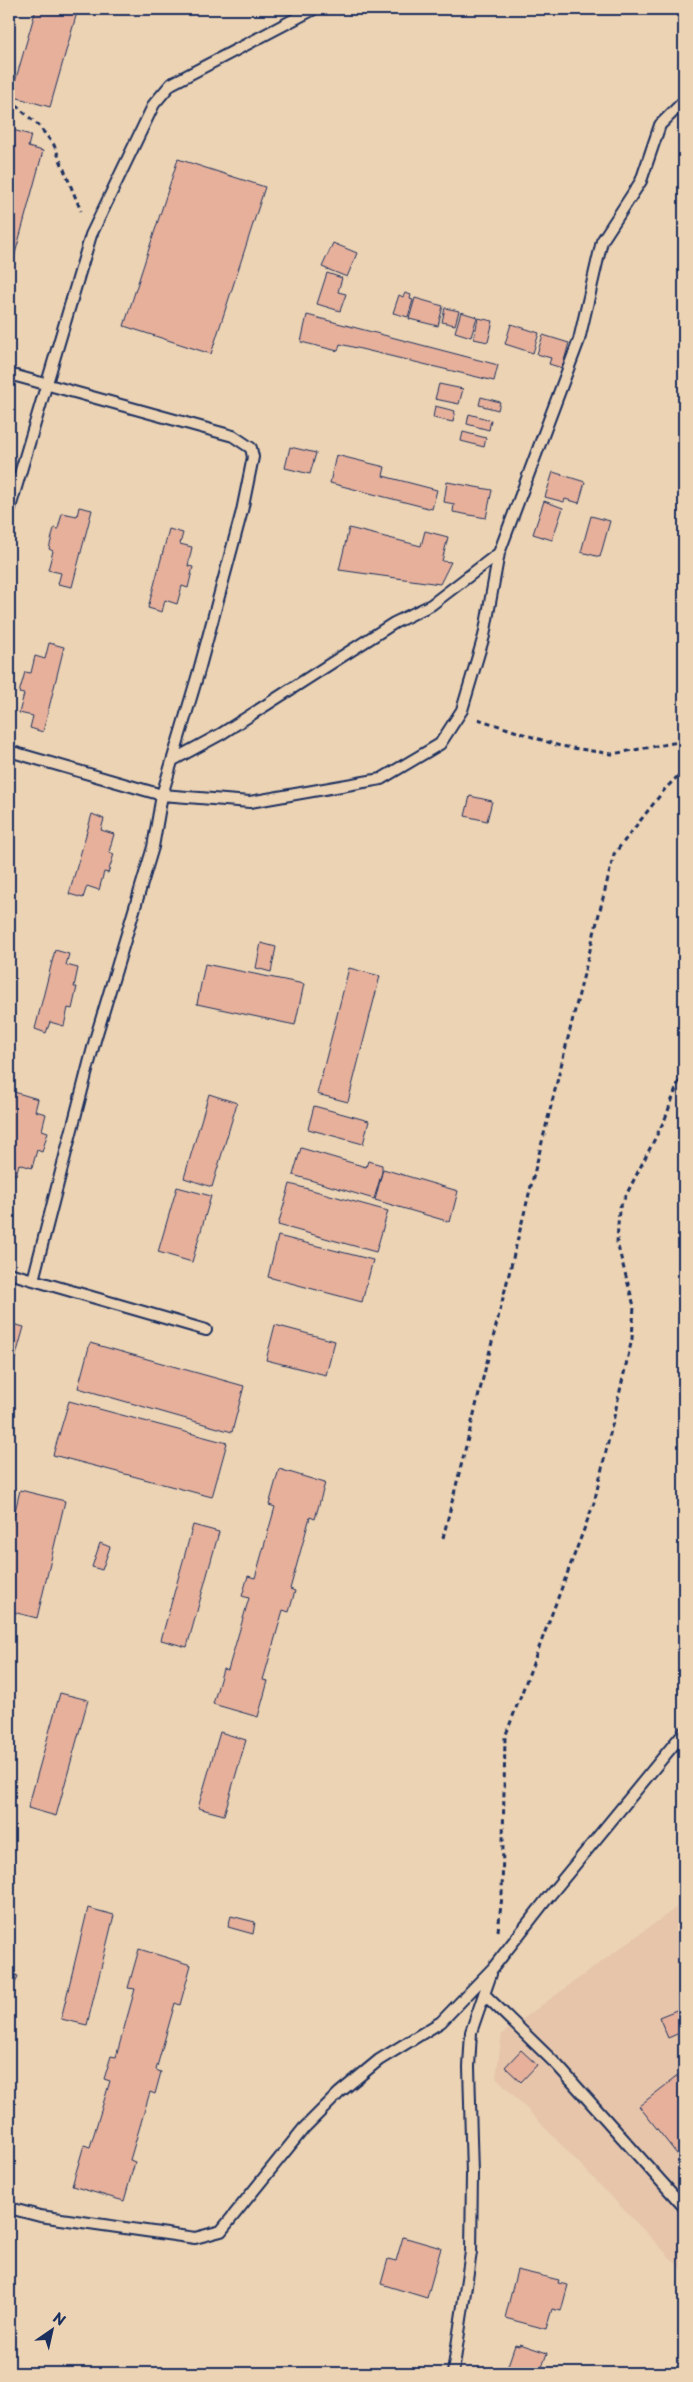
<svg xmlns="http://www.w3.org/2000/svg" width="693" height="2382" viewBox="0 0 693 2382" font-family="'Playpen Sans',sans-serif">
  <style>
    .built { fill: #e6c5aa }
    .building { fill: #e6b09b; stroke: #1b2f5e }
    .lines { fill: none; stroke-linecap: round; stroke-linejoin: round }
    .service-casing { stroke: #1b2f5e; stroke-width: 14 }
    .path { stroke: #1b2f5e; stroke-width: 3; stroke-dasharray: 5 4; stroke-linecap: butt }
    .service { stroke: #ecd3b4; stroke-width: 10 }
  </style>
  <rect width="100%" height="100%" fill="#ecd3b4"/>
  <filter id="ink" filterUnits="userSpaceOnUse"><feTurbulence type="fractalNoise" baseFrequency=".02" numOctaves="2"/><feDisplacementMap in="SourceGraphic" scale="10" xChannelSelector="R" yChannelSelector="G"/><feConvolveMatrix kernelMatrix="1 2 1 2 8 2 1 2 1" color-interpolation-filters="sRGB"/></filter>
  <g filter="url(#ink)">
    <path class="built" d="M684,1902V2272L496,2077L502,2034Z"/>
    <path class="building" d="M36,9H78L50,107L11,96Z
      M9,129L31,135L28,147L43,151L9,276Z
      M178,159L265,187L211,354L124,326Z
      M333,243L357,253L347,277L322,267Z
      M327,273L342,278L338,292L346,294L340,311L317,304Z
      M405,293L411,295L410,299L413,300L408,317L393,313L399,295L403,297Z
      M415,298L443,306L438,326L409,319Z
      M445,308L459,311L455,325L442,322Z
      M461,312L477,317L471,337L455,332Z
      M307,315L498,365L494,381L340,344L338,351L301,342Z
      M478,318L493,321L488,342L474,339Z
      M511,324L539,333L533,353L505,344Z
      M543,335L569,343L562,368L549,364L551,358L537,354Z
      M439,384L463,389L459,404L435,399Z
      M481,397L500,402L498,410L479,405Z
      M435,406L455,411L453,422L433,418Z
      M469,414L491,420L489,430L467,424Z
      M463,432L486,438L484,447L461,441Z
      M290,447L316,453L310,474L285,468Z
      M336,455L385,467L383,476L437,490L432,509L330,483Z
      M553,472L585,482L579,503L565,499L564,502L545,497Z
      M447,482L492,490L486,518L453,512L454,504L444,502Z
      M544,501L563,508L552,540L533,534Z
      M79,507L92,510L72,587L58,584L61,573L48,570L53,551L49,549L54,528L58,529L62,513L77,516Z
      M591,516L610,521L600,557L581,552Z
      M349,528L421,546L425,531L448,537L442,561L451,562L440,584L339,570Z
      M169,529L183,533L180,544L192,547L188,566L193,567L188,588L182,586L177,604L165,600L162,612L148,608Z
      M49,643L64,647L43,732L30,728L33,716L19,713L24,694L19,693L25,672L31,673L35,656L45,659Z
      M470,796L492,801L487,821L465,816Z
      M92,814L104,819L101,830L114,834L109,852L114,854L108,873L104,872L99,890L87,886L83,898L69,894Z
      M261,943L276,947L271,972L256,968Z
      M55,950L69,954L66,965L78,968L74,987H77L72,1009L68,1008L64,1026L50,1022L46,1033L35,1029Z
      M205,964L304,984L295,1025L197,1004Z
      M349,968L380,976L348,1102L317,1094Z
      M14,1092L38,1099L35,1111L46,1114L42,1130L48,1132L42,1152L37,1150L32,1168L19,1164L16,1175L9,1173V1112Z
      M209,1094L237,1103L212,1187L184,1178Z
      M314,1106L369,1121L363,1144L308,1129Z
      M301,1148L366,1167L368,1161L382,1165V1172L374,1199L293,1175Z
      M383,1169L458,1191L450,1222L375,1200Z
      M290,1184L388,1211L376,1252L278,1225Z
      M177,1187L211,1196L192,1262L158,1252Z
      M278,1236L373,1260L362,1302L268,1277Z
      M9,1323L24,1327L9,1380Z
      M275,1325L335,1341L326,1375L266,1360Z
      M90,1343L244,1386L232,1432L78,1388Z
      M69,1401L227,1443L212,1497L53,1455Z
      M279,1469L325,1483L315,1519L310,1517L290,1589L295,1591L289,1612L283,1610L263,1680L268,1681L258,1717L213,1704L223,1669L228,1670L249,1598L242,1596L248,1576L255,1578L275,1507L269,1505Z
      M20,1490L65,1501L37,1618L9,1611V1537Z
      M193,1525L219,1532L187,1647L161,1640Z
      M100,1543L110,1547L102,1570L92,1567Z
      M60,1693L88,1700L56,1816L28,1808Z
      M220,1732L246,1740L224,1815L198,1808Z
      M88,1908L114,1915L87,2025L61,2019Z
      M231,1916L255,1922L253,1934L228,1927Z
      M139,1949L191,1965L180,2005L175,2003L156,2070L161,2072L155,2094L150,2092L130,2160L135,2162L124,2201L72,2186L84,2145L90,2147L110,2081L104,2079L111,2056L116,2057L135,1989L128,1988Z
      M9,1973L18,1976L13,1988L9,1987Z
      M684,2007V2031L668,2038L659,2017Z
      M521,2050L537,2065L521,2082L505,2067Z
      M684,2071V2106L682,2108L684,2111V2163L639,2106Z
      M403,2237L441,2248L427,2298L381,2284L388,2259L396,2261Z
      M517,2270L559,2280L558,2283L568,2285L561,2311L552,2309L546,2329L505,2318Z
      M520,2344L547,2353L540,2373H512L506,2371L515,2345L519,2346Z"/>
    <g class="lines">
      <g class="service-casing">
        <path id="service" d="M9,374L233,436L251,448L253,457L242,511L198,674L162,795L153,847L95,1040L33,1280
          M9,511L91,235L154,104L171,84L314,9
          M9,751L162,795L250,802L381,779L440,744L462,710L484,636L499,553L579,340L602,241L641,181L660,125L684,101
          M173,760L221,734L394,623L431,605L499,553
          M9,1273L206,1330
          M484,1994L558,2066L684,2207
          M9,2208L40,2216L195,2238L221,2231L304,2128L339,2093L379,2060L441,2022L493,1968L546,1900L684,1732
          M453,2373L471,2252L472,2174L469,2067L471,2032L491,1974"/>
      </g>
      <path class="path" d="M9,99L38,125L54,145L81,211
        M478,719L560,746L612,754L684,741
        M443,1538L614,854L665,789L684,770
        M498,1931L502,1896L505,1737L594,1503L632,1339L634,1306L617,1243L619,1209L665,1119L684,1067"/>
      <use href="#service" class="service"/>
    </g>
  </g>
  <rect width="693" height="2382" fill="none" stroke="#ecd3b4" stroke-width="30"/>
  <rect x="15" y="15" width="663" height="2352" fill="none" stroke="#1b2f5e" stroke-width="2" filter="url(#ink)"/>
  <g transform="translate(52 2330) rotate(34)" stroke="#ecd3b4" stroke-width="4" paint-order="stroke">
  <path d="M0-4L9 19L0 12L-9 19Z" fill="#1b2f5e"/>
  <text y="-8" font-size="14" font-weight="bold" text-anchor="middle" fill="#1b2f5e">N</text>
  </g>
</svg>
